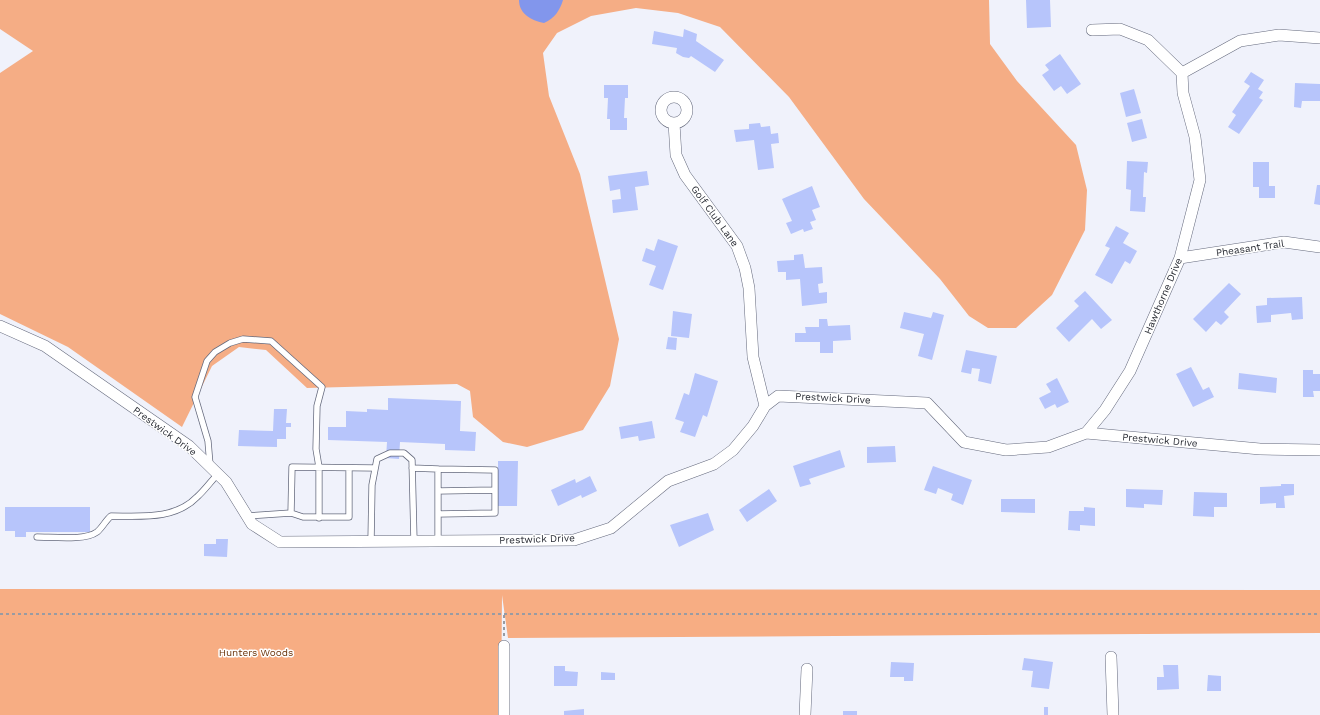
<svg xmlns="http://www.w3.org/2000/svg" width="1320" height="715" viewBox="0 0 1320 715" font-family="'Work Sans',sans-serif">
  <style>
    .green { fill: #f5ad85 }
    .forest { fill: #f7ad83 }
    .water { fill: #8296ec }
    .building { fill: #b7c5fb }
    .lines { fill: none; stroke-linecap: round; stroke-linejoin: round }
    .service-casing { stroke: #656a7d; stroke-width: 7 }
    .minor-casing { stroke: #656a7d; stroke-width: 12 }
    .path { stroke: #989ba3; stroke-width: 2; stroke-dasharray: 3 3; stroke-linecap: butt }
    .service { stroke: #fff; stroke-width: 5.5 }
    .minor { stroke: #fff; stroke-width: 11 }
    .labels { text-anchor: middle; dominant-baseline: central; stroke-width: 3; stroke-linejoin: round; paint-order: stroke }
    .street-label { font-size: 10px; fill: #292c34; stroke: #fff }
    .park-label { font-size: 10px; fill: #6b3208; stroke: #fff }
  </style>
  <rect width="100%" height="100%" fill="#f0f2fb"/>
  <path class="green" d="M0,0H989L990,44L1017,81L1076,145L1087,190L1085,230L1052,295L1016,328H988L969,316L940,279L864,199L789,97L720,27L678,13L636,8L591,16L557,33L543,53L549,96L580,174L619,339L610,386L583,430L527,447L503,442L473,417L470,391L457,384L307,388L266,350L239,347L212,366L182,427L68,347L0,314V73L33,51L0,29Z"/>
  <path class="forest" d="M0,589L1320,590V633L508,638L502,595L501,715H0Z"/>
  <path class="water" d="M519,0H563C560,10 555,18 544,23C532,21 519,14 519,0Z"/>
  <path class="building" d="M1026,0H1050L1051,27L1027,28Z
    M684,29L697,34L696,41L724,60L715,72L691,56L689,58L683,57L676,53L677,48L652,44L654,31L683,37Z
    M1060,54L1081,84L1067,94L1061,86L1054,91L1042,75L1049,70L1045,65Z
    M1251,72L1264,80L1258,89L1263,92L1259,98L1263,100L1239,134L1228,127L1236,115L1232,112L1250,86L1244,82Z
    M1295,83L1320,84V101H1302L1301,108L1294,107Z
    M604,85H628V98H625L624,118H627V130H610V119H607L608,98H604Z
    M1134,89L1141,113L1126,117L1120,93Z
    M1142,119L1147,138L1132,142L1127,123Z
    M760,123L761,127L770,126L771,134L778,133L779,143L771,144L774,168L758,170L754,140L736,142L734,130L749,129V124Z
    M1127,161L1148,162L1147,173L1144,172L1143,197H1146L1145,212L1130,211L1131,190L1126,189Z
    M1253,162H1269V186H1275V198H1259V187H1253Z
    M647,171L649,185L635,187L638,210L613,213L612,200L621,199L620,189L610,191L608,176Z
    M1317,185H1320V205L1314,204Z
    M812,186L820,207L812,210L816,220L810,222L813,229L804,232L803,229L791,234L786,223L792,221L782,199Z
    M1116,226L1129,233L1123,243L1137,251L1130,264L1125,261L1112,284L1095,275L1110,248L1105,246Z
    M658,239L678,246L663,290L649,285L656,266L642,261L646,248L654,251Z
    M803,254L805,268L822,267L823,283L818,284L819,293L827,292V303L802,306L800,279L786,280V272H778L777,261L794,260V255Z
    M1229,283L1241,294L1224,312L1229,317L1221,325L1216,321L1206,332L1193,319Z
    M1085,291L1112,320L1101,329L1092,319L1069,342L1056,328L1079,306L1074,301Z
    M1302,297L1303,319L1292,320L1291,313L1271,315V322L1257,323L1256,306L1267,305V298Z
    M673,311L692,314L689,338L671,336Z
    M904,312L931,318L933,312L944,315L932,360L918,356L924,334L900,328Z
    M819,319H827L828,326L850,325L851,340L833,341V353H820V342H795V333H806L805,327H819Z
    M668,337L677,338L676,350L666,349Z
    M966,350L997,356L991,384L978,381L980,369L972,368L971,374L961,372Z
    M1191,367L1203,390L1209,387L1214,397L1193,407L1176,374Z
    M1303,370H1313V374H1320V391H1313L1314,397H1303Z
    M695,373L718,381L707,417L703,415L695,437L680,432L684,422L675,419L684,393L689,395Z
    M1239,373L1277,378L1276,393L1238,389Z
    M1057,378L1069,402L1057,408L1055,404L1045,409L1039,398L1051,392L1046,384Z
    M388,398L461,401L460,431L476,432L475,451L445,450V444L400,442L399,459L386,458L387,442L328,440V427H346V411L367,412V409L388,410Z
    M274,409H287L286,423H291V427H286V439H277V447L238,446L239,430L273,431Z
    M652,421L655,438L639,441L638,436L621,439L619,427Z
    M895,446L896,462L867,463V447Z
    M840,450L845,467L809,479L811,484L800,487L793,466Z
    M498,461H518L517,506H498Z
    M933,466L972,480L963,505L951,500L953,494L938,488L936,494L924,490Z
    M590,476L597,491L582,498L581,495L558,506L551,490L575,479L576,483Z
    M1281,484H1294V495L1284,496L1285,508H1276V503L1260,504V487L1281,486Z
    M769,489L777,501L747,522L739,510Z
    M1126,489L1163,490L1162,505L1144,504V508L1126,507Z
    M1194,492L1227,493V507H1214V517L1193,516Z
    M1001,499H1035V513L1001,512Z
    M5,507H90V532H26V537H15V531H5Z
    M1084,507L1095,508V526L1080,525V531L1068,530L1069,511H1084Z
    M708,513L714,530L679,547L670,525Z
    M216,539H228L227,557L204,556V544H216Z
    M1024,658L1053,662L1049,689L1031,687L1033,671L1022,670Z
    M891,662L914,663L913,681H904V677H890Z
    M1163,665H1178L1179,689L1157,690V677H1164Z
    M554,666H565V671L578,672L577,686H554Z
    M601,672L615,673V680H601Z
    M1208,675L1221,676V691H1207Z
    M1044,707H1048V715H1044Z
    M584,709V715H564V711Z
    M843,711H857V715H843Z"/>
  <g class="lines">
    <g class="service-casing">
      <path id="service" d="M210,465L208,441L195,397L207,361L215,352L230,343L243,339L271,341L322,387L317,406L316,449L319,467V518
        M412,468L438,469V541
        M438,469L495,470V513L438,514
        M438,491L495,490
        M291,513L303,517H349V468
        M248,516L291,513L292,467L375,468
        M37,537C52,537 85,541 97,532C102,528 106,520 111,516C141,516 175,520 197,497C205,490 211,481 218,474
        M371,541L372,485L377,459L390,453H404L412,460L414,541"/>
    </g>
    <g class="minor-casing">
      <path id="minor" d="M1092,30L1120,29L1148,40L1182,73
        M1182,73L1240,41L1279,35L1320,38
        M661 110a13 13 0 1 1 26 0a13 13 0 1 1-26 0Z
        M674,123L676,155L685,175L737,246L745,268L749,288L753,357L765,406
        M1180,258L1284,242L1320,247
        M0,326L45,346L189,446L226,482L252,524L280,542L574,540L611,528L668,481L714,464L733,450L753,426L765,406L778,396L927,403L964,442L1006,450L1048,447L1086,433L1260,449L1320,450
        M1086,433L1105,410L1130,371L1180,258L1200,180L1195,137L1183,93L1182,73
        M1111,657L1113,715
        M504,715V646
        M805,715L807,669"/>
    </g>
    <path class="path" d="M0,614H1320
      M504,615V636"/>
    <use href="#service" class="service"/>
    <use href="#minor" class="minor"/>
  </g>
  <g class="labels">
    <g class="street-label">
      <text transform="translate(715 216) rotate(54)">Golf Club Lane</text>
      <text transform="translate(1250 248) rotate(-8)">Pheasant Trail</text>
      <text transform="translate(1163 296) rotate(-67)">Hawthorne Drive</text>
      <text transform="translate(833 398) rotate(3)">Prestwick Drive</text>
      <text transform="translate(165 431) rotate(36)">Prestwick Drive</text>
      <text transform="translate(1160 440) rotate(5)">Prestwick Drive</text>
      <text transform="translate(537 539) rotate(-2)">Prestwick Drive</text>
    </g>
    <g class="park-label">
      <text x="256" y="652">Hunters Woods</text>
    </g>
  </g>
</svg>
